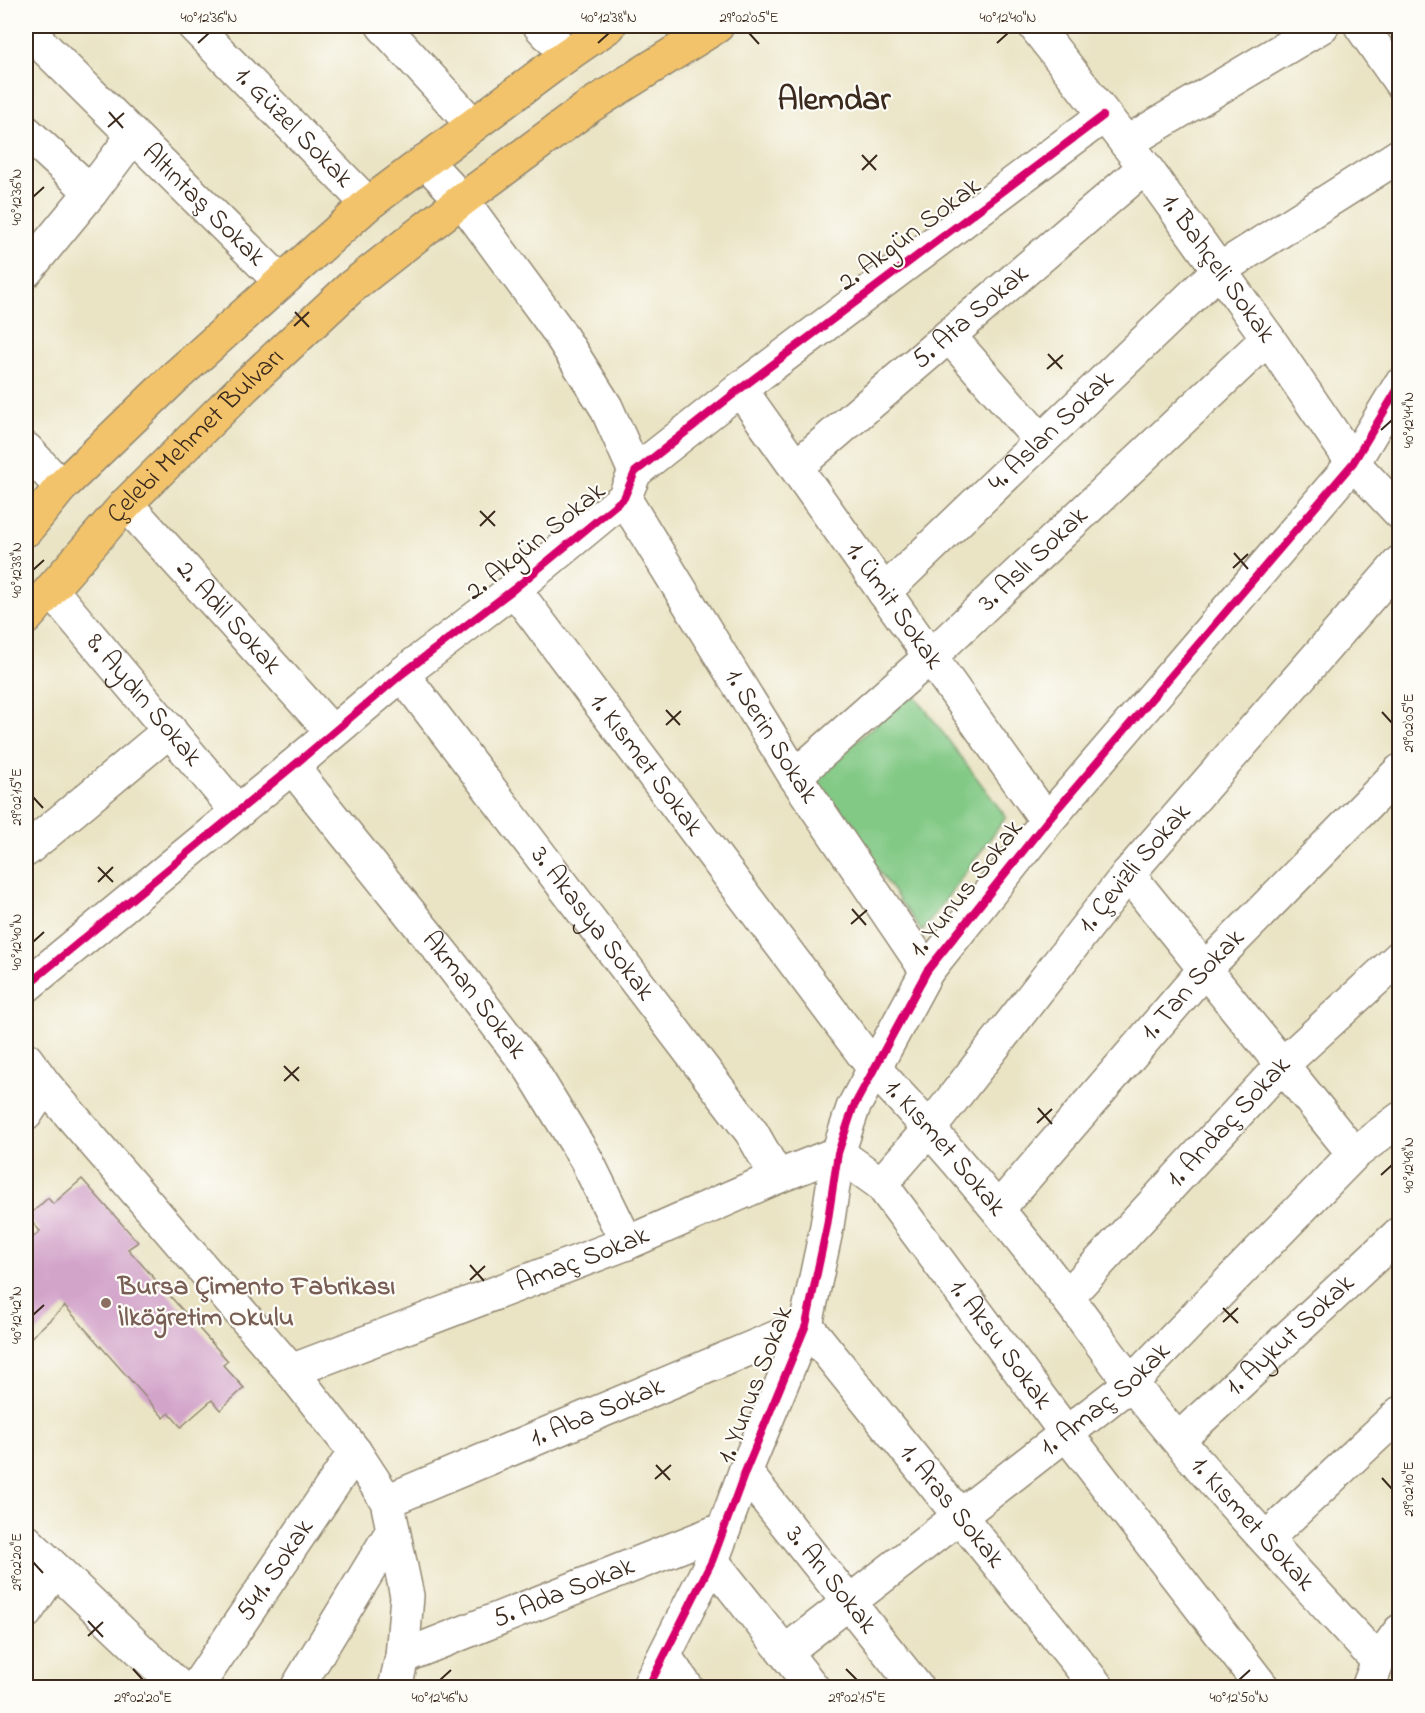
<svg xmlns="http://www.w3.org/2000/svg" width="1425" height="1713" viewBox="0 0 1425 1713" font-family="'Indie Flower',sans-serif">
  <style>
    .green { fill: #82c985; stroke: #5e7a52; stroke-width: 1.5 }
    .building { fill: #d3a4ca }
    .lines { fill: none; stroke-linecap: round; stroke-linejoin: round }
    .minor-casing { stroke: #928772; stroke-width: 36 }
    .major-casing { stroke: #928772; stroke-width: 36 }
    .minor { stroke: #fff; stroke-width: 33 }
    .major { stroke: #f2c36a; stroke-width: 33 }
    .cycleway-casing { stroke: #fdfcf7; stroke-width: 11 }
    .cycleway { stroke: #d6006c; stroke-width: 8 }
    .ticks { fill: none; stroke: #3b2a1e; stroke-width: 2 }
    .education-dot { fill: #8d6e63; stroke: #fdfcf7; stroke-width: 2 }
    .labels { text-anchor: middle; dominant-baseline: central; stroke-width: 4.5; stroke-linejoin: round; paint-order: stroke }
    .street-label { font-size: 27px; fill: #3b2a1e; stroke: #fdfcf7 }
    .education-label { font-size: 27px; font-weight: bold; fill: #785e54; stroke: #fdfcf7; text-anchor: start }
    .district-label { font-size: 33px; font-weight: bold; fill: #3b2a1e; stroke: #fdfcf7 }
    .neatline { fill: none; stroke: #3b2a1e; stroke-width: 2 }
    .ticks-label { font-size: 15px; text-anchor: middle; fill: #3b2a1e }
  </style>
  <rect width="100%" height="100%" fill="#fdfcf7"/>
  <filter id="ink" filterUnits="userSpaceOnUse"><feTurbulence type="fractalNoise" baseFrequency=".0167" numOctaves="2"/><feDisplacementMap in="SourceGraphic" scale="12" xChannelSelector="R" yChannelSelector="G"/><feConvolveMatrix kernelMatrix="1 2 1 2 8 2 1 2 1" color-interpolation-filters="sRGB"/></filter>
  <filter id="wash" filterUnits="userSpaceOnUse"><feTurbulence type="fractalNoise" baseFrequency=".008" numOctaves="4" result="noise"/><feDisplacementMap in="SourceGraphic" scale="24" xChannelSelector="R" yChannelSelector="G"/><feGaussianBlur stdDeviation="1.35" result="paint"/><feColorMatrix in="noise" values="0 0 0 0 0 0 0 0 0 0 0 0 0 0 0 0 0 1.4 0 .05"/><feComposite in="paint" operator="in"/></filter>
  <g filter="url(#wash)">
    <rect width="100%" height="100%" fill="#eae4c5"/>
    <path class="green" d="M913,693L1006,817L922,932L813,778Z"/>
    <g id="blocks">
      <path class="building" d="M82,1179L138,1242L128,1249L228,1361L223,1365L244,1388L220,1410L212,1400L181,1427L169,1413L164,1418L65,1306L26,1342V1244L40,1231L27,1217L48,1198L53,1204Z"/>
    </g>
  </g>
  <g filter="url(#ink)">
    <use href="#blocks" fill-opacity="0" stroke="#928772" stroke-width="1.5"/>
    <g class="lines">
      <g class="minor-casing">
        <g id="minor">
          <path id="s1" d="M194,26L368,204"/>
          <path d="M383,26L473,125"/>
          <path d="M540,26L567,55"/>
          <path id="s2" d="M1035,26L1145,167L1268,338L1353,463L1400,513"/>
          <path d="M1361,26L1400,82"/>
          <path id="s3" d="M26,29L280,281"/>
          <path d="M26,132L91,192"/>
          <path d="M1126,143L1322,26"/>
          <path d="M425,161L462,200L556,328L606,407L635,472"/>
          <path d="M26,271L91,192L133,136"/>
          <path d="M949,336L1041,441"/>
          <path id="s4" d="M740,389L1047,821"/>
          <path d="M26,449L61,487"/>
          <path id="s5" d="M796,467L1145,167"/>
          <path id="s6" d="M624,498L795,776L927,971"/>
          <path id="s7" d="M126,504L332,732"/>
          <path id="s8" d="M514,589L873,1067C941,1140 1005,1216 1066,1296C1088,1324 1109,1355 1131,1383C1208,1480 1294,1570 1378,1661"/>
          <path id="s9" d="M51,590L238,812"/>
          <path id="s10" d="M884,592L1219,270L1400,155"/>
          <path id="s11" d="M402,674L752,1133L777,1177"/>
          <path id="s12" d="M292,767L450,963L531,1069L586,1159L627,1243"/>
          <path id="s13" d="M795,776L931,656L1268,338"/>
          <path d="M26,850L170,730"/>
          <path d="M1128,874L1354,1154"/>
          <path d="M26,986L292,767L402,674L514,589L624,498L635,472L740,389L1103,116"/>
          <path d="M26,1059L45,1085L291,1371L355,1452L387,1501L407,1596L402,1657L395,1688"/>
          <path d="M26,1114L45,1085"/>
          <path id="s14" d="M881,1184L930,1128L1128,874L1400,562"/>
          <path id="s15" d="M998,1209L1205,969L1400,771"/>
          <path id="s16" d="M1067,1297L1282,1065L1400,957"/>
          <path id="s17" d="M291,1371L627,1243L777,1177L838,1153L881,1184L1066,1433L1263,1688"/>
          <path id="s18" d="M1179,1439L1400,1233"/>
          <path id="s19" d="M745,1472L917,1688"/>
          <path id="s20" d="M387,1501L806,1325L1098,1688"/>
          <path d="M1266,1539L1400,1413"/>
          <path d="M26,1541L180,1688"/>
          <path d="M712,1561L813,1688"/>
          <path d="M26,1612L55,1569"/>
          <path id="s21" d="M785,1652L1131,1383L1354,1154L1400,1119"/>
          <path id="s22" d="M402,1657L724,1529"/>
          <path d="M665,1657L687,1688"/>
          <path id="s23" d="M196,1688L355,1452"/>
          <path d="M297,1688L393,1530"/>
          <path d="M648,1688L712,1561L745,1472L806,1325L827,1226L838,1153L853,1108L927,971L1047,821L1353,463L1400,385"/>
          <path d="M1368,1688L1378,1661L1400,1631"/>
        </g>
      </g>
      <g class="major-casing">
        <g id="major">
          <path d="M26,530L61,487L175,377L368,204L567,55L609,26"/>
          <path id="s24" d="M26,618L126,504L245,386L350,288L462,200L590,106L717,26"/>
        </g>
      </g>
      <use href="#minor" class="minor"/>
      <use href="#major" class="major"/>
      <g class="cycleway-casing">
        <path id="cycleway" d="M26,986L292,767L402,674L514,589L624,498L635,472L740,389L1103,116
          M648,1688L712,1561L745,1472L806,1325L827,1226L838,1153L853,1108L927,971L1047,821L1353,463L1400,385"/>
      </g>
      <use href="#cycleway" class="cycleway"/>
    </g>
  </g>
  <path class="ticks" d="M749,33L759,44M198,43L209,33M598,43L609,33M997,43L1008,33M109,112L123,128M108,127L124,113M862,155L876,170M862,170L877,155M33,197L44,187M295,312L309,327M294,326L309,312M1048,354L1062,369M1047,369L1063,355M1381,430L1392,420M480,511L495,526M480,526L495,511M1234,553L1248,569M1233,568L1248,554M33,570L44,560M666,710L680,725M1382,712L1392,723M666,725L681,711M33,797L43,808M98,867L113,882M98,882L113,867M852,909L866,925M851,924L867,910M33,942L44,932M284,1066L299,1081M284,1081L299,1067M1038,1108L1052,1124M1037,1123L1052,1109M1381,1175L1392,1165M470,1265L484,1281M470,1280L485,1266M1223,1308L1238,1323M33,1315L44,1305M1223,1322L1238,1308M656,1465L670,1480M1382,1478L1392,1489M655,1479L671,1465M33,1562L43,1573M88,1621L103,1637M88,1636L103,1622M133,1669L143,1680M846,1669L857,1680M440,1680L451,1670M1239,1680L1250,1670"/>
  <circle class="education-dot" cx="106" cy="1303" r="6"/>
  <g class="labels">
    <g class="street-label">
      <text stroke="none"><textPath href="#s1" startOffset="142">1. Güzel Sokak</textPath></text>
      <text stroke="none"><textPath href="#s3" startOffset="250">Altıntaş Sokak</textPath></text>
      <text transform="translate(910 235) rotate(-37)">2. Akgün Sokak</text>
      <text stroke="none"><textPath href="#s2" startOffset="304">1. Bahçeli Sokak</textPath></text>
      <text stroke="none"><textPath href="#s5" startOffset="230">5. Ata Sokak</textPath></text>
      <text stroke="none"><textPath href="#s10" startOffset="232">4. Aslan Sokak</textPath></text>
      <text stroke="none"><textPath href="#s24" startOffset="249">Çelebi Mehmet Bulvarı</textPath></text>
      <text transform="translate(536 542) rotate(-39)">2. Akgün Sokak</text>
      <text stroke="none"><textPath href="#s13" startOffset="322">3. Aslı Sokak</textPath></text>
      <text stroke="none"><textPath href="#s4" startOffset="266">1. Ümit Sokak</textPath></text>
      <text stroke="none"><textPath href="#s7" startOffset="153">2. Adil Sokak</textPath></text>
      <text stroke="none"><textPath href="#s9" startOffset="144">8. Aydın Sokak</textPath></text>
      <text stroke="none"><textPath href="#s6" startOffset="280">1. Serin Sokak</textPath></text>
      <text stroke="none"><textPath href="#s8" startOffset="220">1. Kısmet Sokak</textPath></text>
      <text stroke="none"><textPath href="#s14" startOffset="405">1. Çevizli Sokak</textPath></text>
      <text transform="translate(967 889) rotate(-52)">1. Yunus Sokak</text>
      <text stroke="none"><textPath href="#s11" startOffset="314">3. Akasya Sokak</textPath></text>
      <text stroke="none"><textPath href="#s15" startOffset="297">1. Tan Sokak</textPath></text>
      <text stroke="none"><textPath href="#s12" startOffset="292">Akman Sokak</textPath></text>
      <text stroke="none"><textPath href="#s16" startOffset="238">1. Andaç Sokak</textPath></text>
      <text stroke="none"><textPath href="#s8" startOffset="706">1. Kısmet Sokak</textPath></text>
      <text stroke="none"><textPath href="#s17" startOffset="312">Amaç Sokak</textPath></text>
      <text stroke="none"><textPath href="#s18" startOffset="152">1. Aykut Sokak</textPath></text>
      <text stroke="none"><textPath href="#s17" startOffset="842">1. Aksu Sokak</textPath></text>
      <text transform="translate(756 1385) rotate(-69)">1. Yunus Sokak</text>
      <text stroke="none"><textPath href="#s21" startOffset="408">1. Amaç Sokak</textPath></text>
      <text stroke="none"><textPath href="#s20" startOffset="228">1. Aba Sokak</textPath></text>
      <text stroke="none"><textPath href="#s20" startOffset="687">1. Aras Sokak</textPath></text>
      <text stroke="none"><textPath href="#s8" startOffset="1192">1. Kısmet Sokak</textPath></text>
      <text stroke="none"><textPath href="#s23" startOffset="142">541. Sokak</textPath></text>
      <text stroke="none"><textPath href="#s19" startOffset="138">3. Arı Sokak</textPath></text>
      <text stroke="none"><textPath href="#s22" startOffset="174">5. Ada Sokak</textPath></text>
    </g>
    <g class="education-label">
      <text x="118" y="1287">Bursa Çimento Fabrikası<tspan x="118" dy="31">İlköğretim Okulu</tspan></text>
    </g>
    <g class="district-label">
      <text x="834" y="101">Alemdar</text>
    </g>
  </g>
  <rect width="1425" height="1713" fill="none" stroke="#fdfcf7" stroke-width="66"/>
  <rect x="33" y="33" width="1359" height="1647" class="neatline"/>
  <g class="ticks-label">
    <text x="209" y="22">40°12'36"N</text>
    <text x="609" y="22">40°12'38"N</text>
    <text x="749" y="22">29°02'05"E</text>
    <text x="1008" y="22">40°12'40"N</text>
    <text transform="translate(16 197) rotate(-90)" y="5">40°12'36"N</text>
    <text transform="translate(1408 420) rotate(-90)" y="5">40°12'44"N</text>
    <text transform="translate(16 570) rotate(-90)" y="5">40°12'38"N</text>
    <text transform="translate(1408 723) rotate(-90)" y="5">29°02'05"E</text>
    <text transform="translate(16 797) rotate(-90)" y="5">29°02'15"E</text>
    <text transform="translate(16 942) rotate(-90)" y="5">40°12'40"N</text>
    <text transform="translate(1408 1165) rotate(-90)" y="5">40°12'48"N</text>
    <text transform="translate(16 1315) rotate(-90)" y="5">40°12'42"N</text>
    <text transform="translate(1408 1489) rotate(-90)" y="5">29°02'10"E</text>
    <text transform="translate(16 1562) rotate(-90)" y="5">29°02'20"E</text>
    <text x="143" y="1702">29°02'20"E</text>
    <text x="440" y="1702">40°12'46"N</text>
    <text x="857" y="1702">29°02'15"E</text>
    <text x="1239" y="1702">40°12'50"N</text>
  </g>
</svg>
